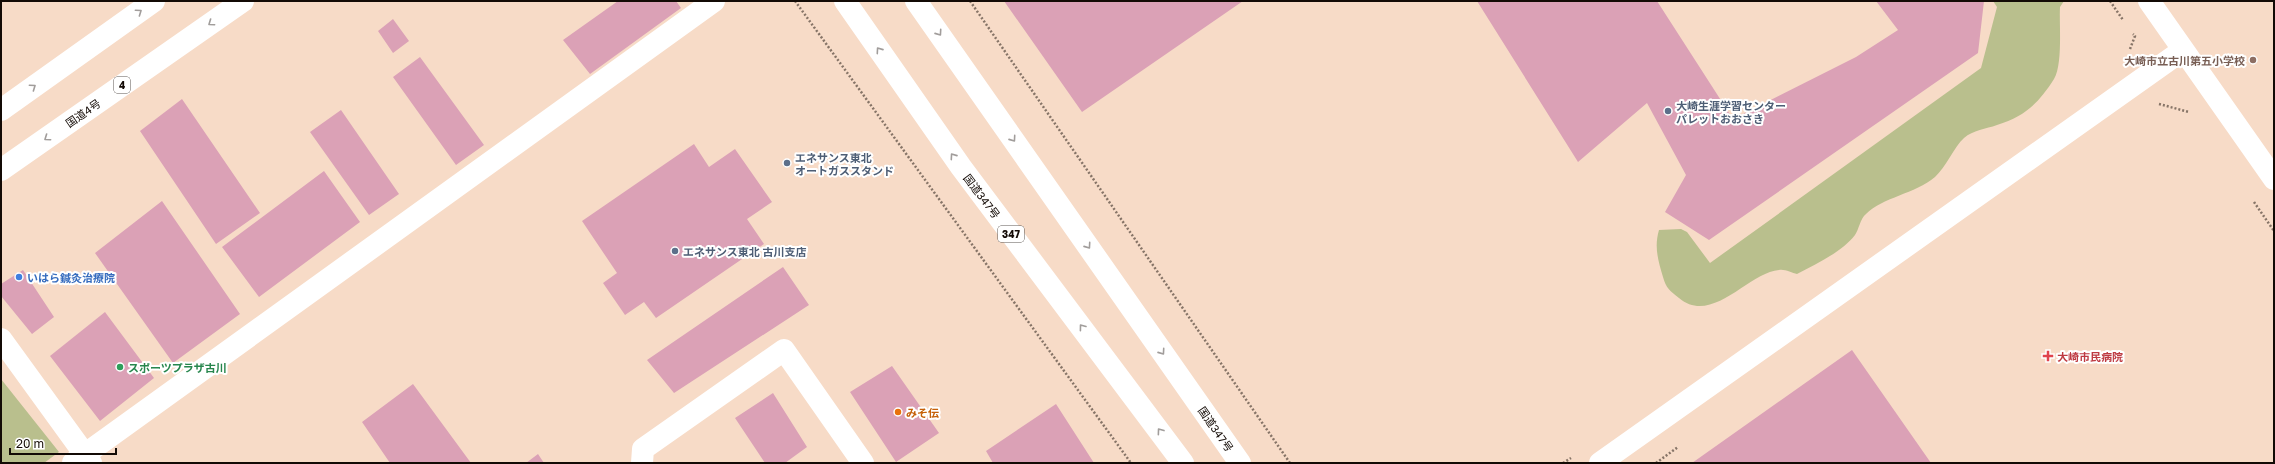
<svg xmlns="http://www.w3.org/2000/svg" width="2275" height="464" viewBox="0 0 2275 464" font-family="'Golos Text','Noto Sans JP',sans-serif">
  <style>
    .green { fill: #b9bf8d }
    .building { fill: #dba1b6 }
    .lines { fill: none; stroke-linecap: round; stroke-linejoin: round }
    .path { stroke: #867467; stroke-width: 2.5; stroke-dasharray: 2 2; stroke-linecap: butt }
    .minor { stroke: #fff; stroke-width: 22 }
    .trunk { stroke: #fff; stroke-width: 22 }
    .oneway { stroke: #a19d9b }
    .education-dot { fill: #8d6e63; stroke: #fff; stroke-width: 1.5 }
    .service-dot { fill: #5c6f8a; stroke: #fff; stroke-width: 1.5 }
    .shop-dot { fill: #3f7fe0; stroke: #fff; stroke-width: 1.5 }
    .health-dot { fill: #e0444e; stroke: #fff; stroke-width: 1.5 }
    .leisure-dot { fill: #2e9e5b; stroke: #fff; stroke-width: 1.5 }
    .food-dot { fill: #e8710a; stroke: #fff; stroke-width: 1.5 }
    .labels { text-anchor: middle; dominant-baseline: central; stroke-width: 4; stroke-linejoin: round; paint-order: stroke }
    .shield { fill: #fff; stroke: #5a5450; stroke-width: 1 }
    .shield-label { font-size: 10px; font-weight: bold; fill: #130a05 }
    .education-label { font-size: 11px; font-weight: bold; fill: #785e54; stroke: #fff; text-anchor: end }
    .service-label { font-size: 11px; font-weight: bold; fill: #4e5e75; stroke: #fff; text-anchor: start }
    .street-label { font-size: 11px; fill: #130a05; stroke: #fff }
    .shop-label { font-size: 11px; font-weight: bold; fill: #366cbe; stroke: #fff; text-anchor: start }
    .health-label { font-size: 11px; font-weight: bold; fill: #be3a42; stroke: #fff; text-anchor: start }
    .leisure-label { font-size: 11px; font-weight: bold; fill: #27864d; stroke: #fff; text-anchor: start }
    .food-label { font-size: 11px; font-weight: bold; fill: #c56008; stroke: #fff; text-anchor: start }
  </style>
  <rect width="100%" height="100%" fill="#f7dbc7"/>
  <path class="green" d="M1993,1H2064L2060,7C2059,24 2063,64 2054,79C2038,104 2025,116 1997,125C1986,129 1973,130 1964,138C1954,147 1946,167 1935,177C1915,194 1883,197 1866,214C1860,219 1859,229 1855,235C1842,252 1816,264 1797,274C1792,273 1785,269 1779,270C1749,272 1712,326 1679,298C1670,291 1666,288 1663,277C1658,260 1654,247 1659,230L1681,229L1687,232L1710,263L1981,68L1997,7Z
    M1,379L59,452L44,463H1Z"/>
  <path class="building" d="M618,1H676L681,8L590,74L563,40Z
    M1004,1H1243L1082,112Z
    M1477,1H1657L1733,119L1856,57L1898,30L1876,1H1984L1978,53L1709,240L1665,212L1686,175L1647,103L1578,162Z
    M393,19L409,41L393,53L378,31Z
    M420,57L484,145L456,165L393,77Z
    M182,99L260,213L216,244L140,131Z
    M341,110L399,194L369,215L310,132Z
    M694,144L709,167L735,149L772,202L747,219L764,244L656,318L644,302L625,315L603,283L617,273L582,221Z
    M324,171L360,222L259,297L222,247Z
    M162,201L240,314L173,363L95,253Z
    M783,267L809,305L674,393L647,360Z
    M23,270L54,317L32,334L1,296V284Z
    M105,312L154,378L100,421L50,356Z
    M1852,350L1931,463H1692Z
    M892,366L939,433L896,462L850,392Z
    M413,384L471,463H390L362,422Z
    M773,393L807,447L785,463H765L735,418Z
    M1056,404L1094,463H993L986,451Z
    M538,454L544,463H526Z"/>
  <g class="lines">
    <path class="path" d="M795,1L1131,463
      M970,1L1290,463
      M2110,1L2123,20
      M2130,49L2135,36L2133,34
      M2159,104L2189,112
      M2254,202L2274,231
      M1563,463L1571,458
      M1656,463L1678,447"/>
    <path class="minor" d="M2149,1L2274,179
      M1,339L91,463
      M73,463L714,1
      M642,463L643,449L784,350L863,463
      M1600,463L2183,50"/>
    <path class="trunk" d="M845,1L961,167L1183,463
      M916,1L1240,463
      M1,110L154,1
      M1,170L243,1"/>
  </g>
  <defs><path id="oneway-chevron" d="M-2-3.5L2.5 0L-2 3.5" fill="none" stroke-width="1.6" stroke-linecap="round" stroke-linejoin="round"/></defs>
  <g class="oneway">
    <use href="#oneway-chevron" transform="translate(139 12) rotate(-35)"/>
    <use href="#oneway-chevron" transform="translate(211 23) rotate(145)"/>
    <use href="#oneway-chevron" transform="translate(939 33) rotate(55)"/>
    <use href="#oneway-chevron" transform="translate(879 50) rotate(-125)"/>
    <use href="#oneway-chevron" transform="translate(33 87) rotate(-35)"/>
    <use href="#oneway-chevron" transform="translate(47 138) rotate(145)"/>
    <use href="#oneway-chevron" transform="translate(1013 139) rotate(55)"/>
    <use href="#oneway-chevron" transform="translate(953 156) rotate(-125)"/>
    <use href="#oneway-chevron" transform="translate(1088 246) rotate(55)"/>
    <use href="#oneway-chevron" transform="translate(1082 327) rotate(-127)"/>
    <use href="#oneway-chevron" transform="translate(1162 352) rotate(55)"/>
    <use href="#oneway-chevron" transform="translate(1160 431) rotate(-126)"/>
  </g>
  <circle class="education-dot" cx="2253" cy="60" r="4"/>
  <g class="service-dot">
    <circle cx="1668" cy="111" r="4"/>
    <circle cx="787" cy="163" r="4"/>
    <circle cx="675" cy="251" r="4"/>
  </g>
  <circle class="shop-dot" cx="19" cy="277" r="4"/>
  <path class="health-dot" d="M2046 350h4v4h4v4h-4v4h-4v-4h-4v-4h4z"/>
  <circle class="leisure-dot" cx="120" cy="367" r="4"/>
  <circle class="food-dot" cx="898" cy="412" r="4"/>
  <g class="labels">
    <g class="shield">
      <rect x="114" y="77" width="16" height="16" rx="3"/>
      <rect x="998" y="226" width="26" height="16" rx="3"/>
    </g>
    <g class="shield-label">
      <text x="122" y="85">4</text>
      <text x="1011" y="234">347</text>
    </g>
    <g class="education-label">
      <text x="2245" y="60">大崎市立古川第五小学校</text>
    </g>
    <g class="service-label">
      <text x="1676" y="105">大崎生涯学習センター<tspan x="1676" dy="13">パレットおおさき</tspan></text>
      <text x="795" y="157">エネサンス東北<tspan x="795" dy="13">オートガススタンド</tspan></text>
      <text x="683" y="251">エネサンス東北 古川支店</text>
    </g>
    <g class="street-label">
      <text transform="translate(83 113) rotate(-35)">国道4号</text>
      <text transform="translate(982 196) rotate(53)">国道347号</text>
      <text transform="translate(1216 429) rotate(55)">国道347号</text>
    </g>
    <g class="shop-label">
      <text x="27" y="277">いはら鍼灸治療院</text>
    </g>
    <g class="health-label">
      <text x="2057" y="356">大崎市民病院</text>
    </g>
    <g class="leisure-label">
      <text x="128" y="367">スポーツプラザ古川</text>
    </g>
    <g class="food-label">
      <text x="906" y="412">みそ伝</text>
    </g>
  </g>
  <rect width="2275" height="464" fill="none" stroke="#130a05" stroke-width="4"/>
  <path d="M10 448v6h106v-6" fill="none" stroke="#130a05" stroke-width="2"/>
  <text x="16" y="448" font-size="12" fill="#130a05" stroke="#ffffff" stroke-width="3" paint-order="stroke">20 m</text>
</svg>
